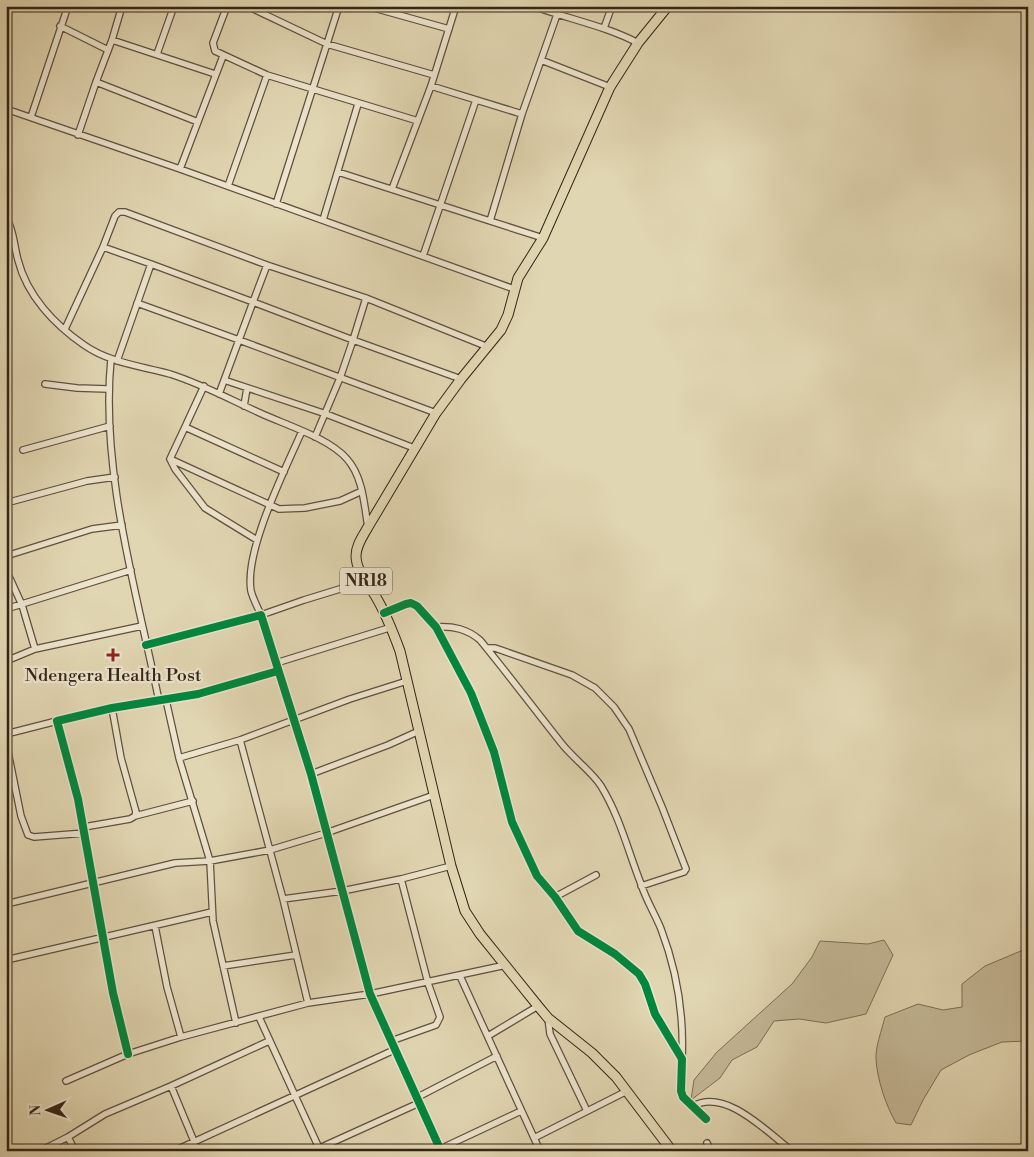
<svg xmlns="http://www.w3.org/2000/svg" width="1034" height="1157" viewBox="0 0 1034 1157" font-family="'Libre Bodoni',serif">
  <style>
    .green { fill: #c4b897; stroke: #7c6e56 }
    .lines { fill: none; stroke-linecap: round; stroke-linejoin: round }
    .minor-casing { stroke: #5f503d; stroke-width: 8 }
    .primary-casing { stroke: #342416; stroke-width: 11 }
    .minor { stroke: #ece4cd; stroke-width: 5.5 }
    .primary { stroke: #e1d6b2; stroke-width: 9 }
    .cycleway-casing { stroke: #ece4cd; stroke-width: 11 }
    .cycleway { stroke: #00873e; stroke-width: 8 }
    .poi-dot { fill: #8f2418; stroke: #ece4cd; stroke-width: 2 }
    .labels { text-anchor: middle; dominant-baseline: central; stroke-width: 4.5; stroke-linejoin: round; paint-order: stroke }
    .shield { fill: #ece4cd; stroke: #6b5e4d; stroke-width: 1 }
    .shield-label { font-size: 16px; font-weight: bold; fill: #342416 }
    .poi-label { font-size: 18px; fill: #342416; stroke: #ece4cd }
  </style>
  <rect width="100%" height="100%" fill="#e1d6b2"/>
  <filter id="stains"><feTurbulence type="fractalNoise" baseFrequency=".004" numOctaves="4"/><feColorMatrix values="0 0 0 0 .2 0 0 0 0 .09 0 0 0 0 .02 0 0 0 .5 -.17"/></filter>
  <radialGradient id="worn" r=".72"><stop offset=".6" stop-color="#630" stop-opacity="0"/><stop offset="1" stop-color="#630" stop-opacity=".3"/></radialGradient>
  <path class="green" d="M884,940L893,955L866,1014L826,1023L799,1019L774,1021L757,1047L732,1060L720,1078L691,1100L694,1080L717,1052L792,984L812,957L820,941L868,944Z
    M1028,948V1041L1002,1042L969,1055L941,1070L923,1100L911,1125L896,1123C886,1106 877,1079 876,1059C875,1048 882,1029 885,1017L918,1004L943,1010L962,1007V984L985,966Z"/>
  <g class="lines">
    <g class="minor-casing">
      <path id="minor" d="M122,6L112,40L96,82L198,122
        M227,6L213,43L215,51L267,75L418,121
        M247,6L327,44L434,75
        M367,6L449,29
        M533,6C568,19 606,26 638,43
        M60,26L108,50
        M604,28L612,6
        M112,40L215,74
        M157,54L174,6
        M541,60L610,87
        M431,86L522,114
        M6,109L180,169L514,289
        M31,117L68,6
        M78,135L96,82
        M180,169L223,56
        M338,172L490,221
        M228,186L267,75
        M392,189L431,86L456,6
        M276,204L339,6
        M6,217C14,230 14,246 18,260C27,296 55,325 84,345C110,363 141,366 170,374C202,384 231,400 260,413C286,425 329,438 347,459C363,477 364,504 368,527
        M323,220L358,104
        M543,238L490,221L522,114L560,6
        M103,247L151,264
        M423,256L476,100
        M366,298L353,340L461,379
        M137,303L239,340L436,413
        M65,329L103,247L115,216L119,212H125L267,265L366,298L488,347
        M111,359C100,470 137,593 159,701
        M117,361L151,264L253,302L267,265
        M224,380L326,414L414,448
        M45,384L77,388L108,389
        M204,386L185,427L284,472
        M219,394L253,302L353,340L340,378L315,437
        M244,406L247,388
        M185,427L170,459L175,469L205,508L257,540
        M302,431C285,470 244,551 251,591C253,599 258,608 261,615L304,600L366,581
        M23,450L110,426
        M170,459L279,509L305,508L340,501L362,491
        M6,503L87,481L115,477
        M6,556L92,529L122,525
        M6,570L22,605L35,649
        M6,609L131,570
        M384,613L406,604L411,603L417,606L436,627L471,693L494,752L512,822L537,876L555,897L578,931L615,954L639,974L645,984L655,1014L682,1059L681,1091L683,1097L706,1119
        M436,627C454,626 467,629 480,640C508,674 535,710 562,744C574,759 592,772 601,786C620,817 628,851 641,884C646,900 655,914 661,929C677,971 684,1015 682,1059
        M146,645L261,615L311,774L370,994L441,1151
        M487,648H495L572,675L595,688L614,707L629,729L662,807L686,869L684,872L641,886
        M6,661L35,649L142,626
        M276,663L392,627
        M166,700L179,758L210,861L213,921L236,1023
        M6,734L57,721
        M240,740L283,899L308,1003
        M6,742L21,816L28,835L34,837L85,833
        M179,758L240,740L350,699L407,681
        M311,774L388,745L419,731
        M135,816L193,801
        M84,827L130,819L135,816L136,812L121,758L112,708
        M401,879L451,866
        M555,897L596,875
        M283,899L342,891L401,879L428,983L440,1017L436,1025L391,1041
        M6,904L175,863L210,861L270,850L326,833L434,795
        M155,926L167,987L181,1037
        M6,960L212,912
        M223,966L296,955
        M460,976L540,1151
        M259,1017L319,1148
        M548,1018L550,1034L587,1111
        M488,1036L538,1006
        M128,1054L113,993L78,799L57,721L112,708L198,694L278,671
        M66,1081L128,1054L181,1037L308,1003L370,994L506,965
        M171,1086L198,1151
        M416,1098L497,1056
        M693,1106C726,1088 767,1132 792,1151
        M68,1137L75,1151
        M534,1138L627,1091
        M707,1143L711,1151
        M440,1149L521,1111
        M40,1151L68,1137L105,1114L171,1086L269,1041
        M174,1151L394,1050
        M313,1151L419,1103"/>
    </g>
    <g class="primary-casing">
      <path id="primary" d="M668,6L638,43L610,87L543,238L518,278L508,315L501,330L461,379L436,413L368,527C363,536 356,545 356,556C356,571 369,585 376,597C386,614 393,632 400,651L451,866L465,911L480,934L538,1006L548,1018L592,1053L616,1077L672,1151"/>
    </g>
    <use href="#minor" class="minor"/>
    <use href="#primary" class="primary"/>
    <g class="cycleway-casing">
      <path id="cycleway" d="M384,613L406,604L411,603L417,606L436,627L471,693L494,752L512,822L537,876L555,897L578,931L615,954L639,974L645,984L655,1014L682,1059L681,1091L683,1097L706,1119
        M146,645L261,615L311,774L370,994L441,1151
        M128,1054L113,993L78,799L57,721L112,708L198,694L278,671"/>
    </g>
    <use href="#cycleway" class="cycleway"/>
  </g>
  <path class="poi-dot" d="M110.5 647.5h5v5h5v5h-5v5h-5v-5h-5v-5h5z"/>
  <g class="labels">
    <rect class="shield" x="340" y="567.5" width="52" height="27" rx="4"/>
    <g class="shield-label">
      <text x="366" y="581">NR18</text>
    </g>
    <g class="poi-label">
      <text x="113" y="675">Ndengera Health Post</text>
    </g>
  </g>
  <rect width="1034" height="1157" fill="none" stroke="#e1d6b2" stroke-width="25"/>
  <rect x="8" y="8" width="1019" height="1142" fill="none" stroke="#342416" stroke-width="2.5"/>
  <rect x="12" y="12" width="1009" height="1132" fill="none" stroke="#342416"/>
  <g transform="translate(48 1110) rotate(268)" stroke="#ece4cd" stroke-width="4" paint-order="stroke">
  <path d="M0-4L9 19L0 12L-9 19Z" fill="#342416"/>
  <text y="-8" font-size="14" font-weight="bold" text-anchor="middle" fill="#342416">N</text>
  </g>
  <rect width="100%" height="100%" filter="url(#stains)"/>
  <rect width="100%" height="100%" fill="url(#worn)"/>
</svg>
